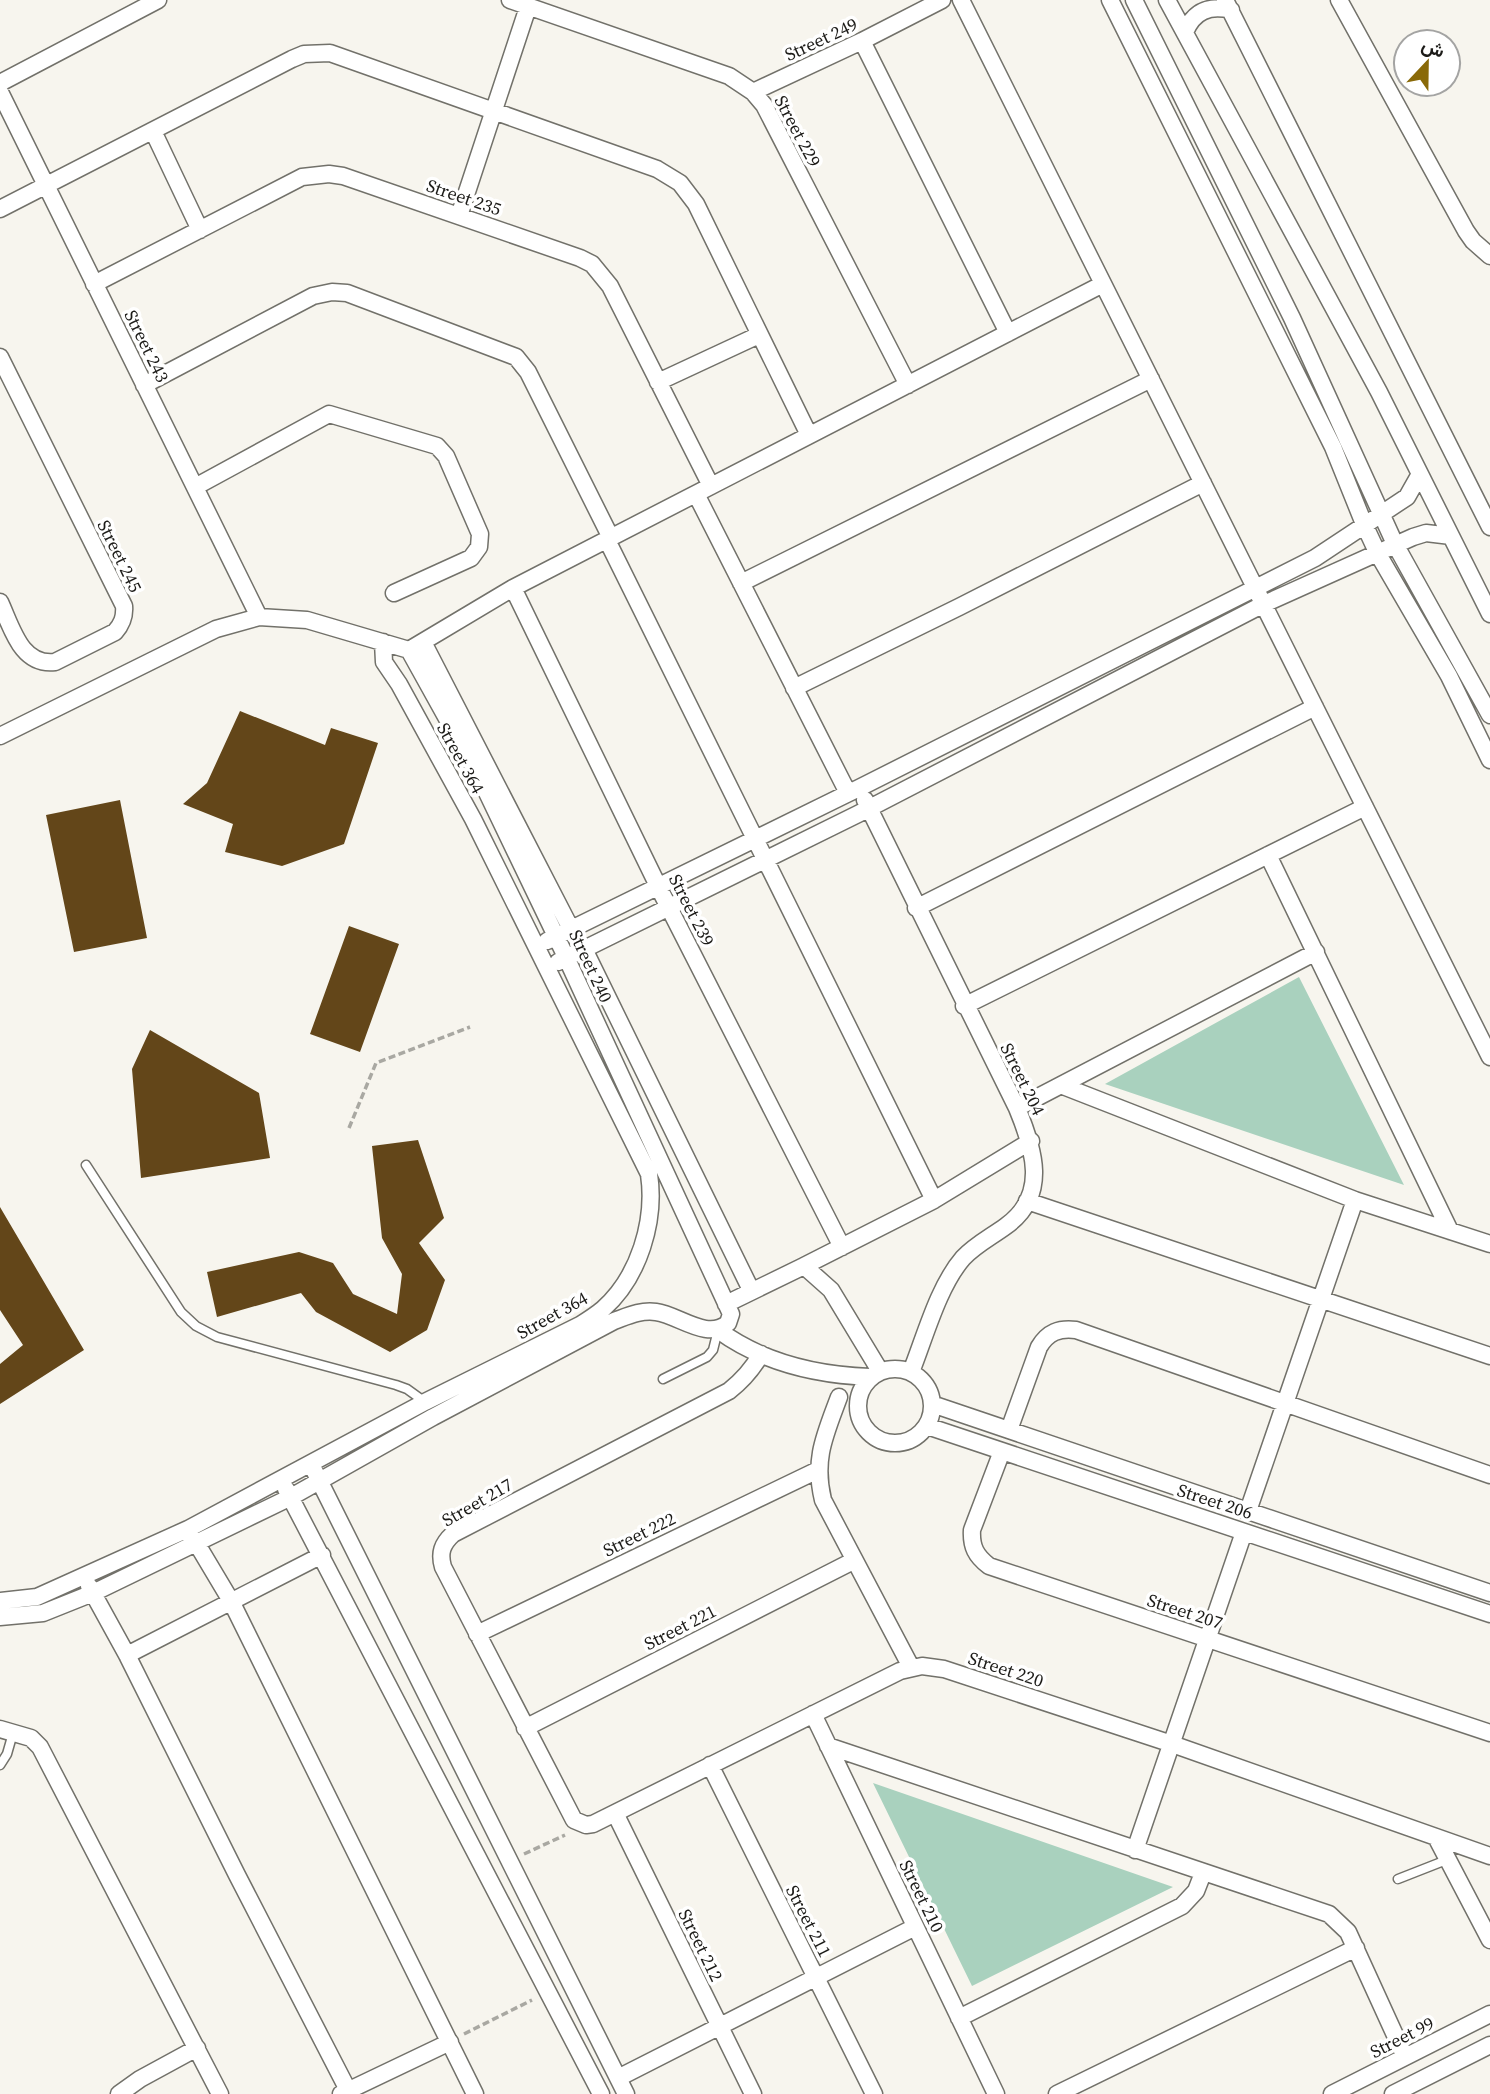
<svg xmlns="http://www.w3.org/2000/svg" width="1490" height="2094" viewBox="0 0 1490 2094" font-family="'Source Serif 4',Vazirmatn,serif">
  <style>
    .green { fill: #a9d1be }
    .building { fill: #634619 }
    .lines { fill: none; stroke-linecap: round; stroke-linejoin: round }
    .lane-casing { stroke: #72716a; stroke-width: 11 }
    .street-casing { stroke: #72716a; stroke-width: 19 }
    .path { stroke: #a9a8a2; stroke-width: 3.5; stroke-dasharray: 7 3.5; stroke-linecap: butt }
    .lane { stroke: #fff; stroke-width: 8 }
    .street { stroke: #fff; stroke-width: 16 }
    .labels { text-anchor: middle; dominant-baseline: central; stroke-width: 7; stroke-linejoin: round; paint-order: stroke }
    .street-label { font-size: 18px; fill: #1c1b18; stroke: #fff }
  </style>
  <rect width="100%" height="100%" fill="#f7f5ee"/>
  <path class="green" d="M1299,977L1404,1185L1105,1084Z
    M873,1783L1173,1887L972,1986Z"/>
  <path class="building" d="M240,711L325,745L331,728L378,743L344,844L282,866L225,852L233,824L183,804L207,783Z
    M120,800L147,938L74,952L46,815Z
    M349,926L399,944L360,1052L310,1034Z
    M150,1030L259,1093L270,1158L141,1178L132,1069Z
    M418,1140L444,1218L419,1243L445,1280L427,1330L390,1352L316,1312L301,1293L217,1317L207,1272L299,1252L333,1263L353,1294L397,1314L402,1274L382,1238L372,1146Z
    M0,1207L84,1350L0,1404V1364L23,1345L0,1310Z"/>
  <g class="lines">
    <g class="lane-casing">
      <path id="lane" d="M86,1165L181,1312L196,1326L217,1337L396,1385L407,1389L425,1402
        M663,1379L707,1357L713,1350L718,1330
        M0,1765L7,1754L13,1733
        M1398,1879L1449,1859"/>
    </g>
    <g class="street-casing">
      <path id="street" d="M510,0L729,76L753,92L764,105L908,385
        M961,0L1490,1057
        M1110,0L1333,447L1364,524L1378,554L1449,676L1490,760
        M1134,0L1292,318L1395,544L1490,715
        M1167,0L1379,392L1490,614
        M1225,0L1490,527
        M1339,0L1466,231L1473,241L1490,256
        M1185,32C1194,11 1209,5 1231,10
        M862,41L1008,333
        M0,83L158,0
        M0,92L259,617
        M753,92L862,41L942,0
        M153,131L200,230
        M0,209L292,59L304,54L330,53L657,169L680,183L696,204L809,435
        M459,216L528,7
        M94,284L302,177L329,174L343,176L580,258L592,264L610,286L711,486
        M0,357L124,606C125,617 122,624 115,632L55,662C21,666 12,628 0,602
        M658,382L759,335
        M144,385L313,296L332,292L347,293L516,357L528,372L611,538
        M195,487L329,414L437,446L446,456L480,534L479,547L471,558L394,593
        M696,494L848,793
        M607,540L934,1200
        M741,583L1151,379
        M513,588L659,888L842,1247
        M423,642L571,929
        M409,650L513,588L1103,284
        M794,688L959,607L1203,483
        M0,736L216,629L259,617L307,620L409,650
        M865,800L1017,1108C1034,1149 1049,1195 1006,1226C991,1237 975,1245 963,1258C938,1287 925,1337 911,1372
        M1268,855L1450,1231
        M916,908L1315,707
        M547,941L859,788L1315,558L1407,497L1420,474
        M584,949L751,1290
        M558,962L858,814L1264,604L1413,537L1426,533L1451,536
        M964,1006L1365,807
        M1063,1086L1355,1200L1490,1244
        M1017,1108L1316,952
        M1027,1201L1490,1356
        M726,1304L804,1266
        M718,1330C763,1363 815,1375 870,1377
        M761,1354C752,1370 743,1380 729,1391L453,1534C442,1544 439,1553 443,1567L574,1820L586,1825L593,1824L900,1671L922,1666L944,1669L1172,1744L1490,1856
        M858 1406a37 37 0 1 1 74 0a37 37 0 1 1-74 0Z
        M880,1371L831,1290L804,1266L934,1200L1031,1141
        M839,1397C825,1435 813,1459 823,1500L911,1667
        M932,1404L1490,1593
        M927,1426L1490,1614
        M1009,1430L1039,1347C1048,1332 1059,1328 1076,1330L1490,1475
        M1002,1451L972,1530C971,1547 976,1556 989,1566L1490,1733
        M314,1470L626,2094
        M286,1489L601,2094
        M1248,1511L1355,1200
        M191,1534L231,1601L475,2094
        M89,1586L127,1655L237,1875L350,2094
        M0,1601L37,1597L188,1529L425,1402L580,1325C588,1320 596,1315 603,1309C639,1277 656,1221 649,1174L473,819L399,684L384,662L383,642
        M0,1617L43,1613L93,1593L291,1497L433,1417L614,1321C628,1316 640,1310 656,1312C679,1315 707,1341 728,1323L731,1314L566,957L480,778L409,650
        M477,1634L818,1470
        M127,1655L322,1555
        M813,1714L996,2094
        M525,1728L853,1561
        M0,1729L31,1738L40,1747L220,2094
        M828,1746L1329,1914L1348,1932L1405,2057
        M710,1765L874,2094
        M615,1813L753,2094
        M1436,1837L1490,1940
        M1135,1850L1244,1532
        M959,2018L1182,1906L1196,1891L1203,1873
        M618,2078L915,1927
        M119,2094L140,2079L197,2048
        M341,2094L450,2042
        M1057,2094L1356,1948
        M1332,2094L1490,2014
        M1393,2094L1490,2045"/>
    </g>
    <path class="path" d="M349,1128L376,1063L470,1027
      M524,1854L565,1835
      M464,2034L532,2000"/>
    <use href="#lane" class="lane"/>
    <use href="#street" class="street"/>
  </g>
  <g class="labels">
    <g class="street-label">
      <text transform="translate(821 39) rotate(-25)">Street 249</text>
      <text transform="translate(798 131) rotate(62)">Street 229</text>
      <text transform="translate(464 197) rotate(19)">Street 235</text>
      <text transform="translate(147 346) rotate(64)">Street 243</text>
      <text transform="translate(120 556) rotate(64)">Street 245</text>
      <text transform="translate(461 758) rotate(61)">Street 364</text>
      <text transform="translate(692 910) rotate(63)">Street 239</text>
      <text transform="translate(591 966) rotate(65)">Street 240</text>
      <text transform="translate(1023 1079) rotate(64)">Street 204</text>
      <text transform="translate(552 1315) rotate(-29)">Street 364</text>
      <text transform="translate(1215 1501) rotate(18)">Street 206</text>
      <text transform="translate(477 1502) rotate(-30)">Street 217</text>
      <text transform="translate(639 1534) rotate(-26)">Street 222</text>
      <text transform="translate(1185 1611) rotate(18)">Street 207</text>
      <text transform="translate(680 1627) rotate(-27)">Street 221</text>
      <text transform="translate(1006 1669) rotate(18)">Street 220</text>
      <text transform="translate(922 1896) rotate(64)">Street 210</text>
      <text transform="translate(809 1921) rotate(63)">Street 211</text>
      <text transform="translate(701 1945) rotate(64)">Street 212</text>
      <text transform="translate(1402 2037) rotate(-27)">Street 99</text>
    </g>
  </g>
  <g transform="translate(1427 63) rotate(22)"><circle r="33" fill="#ffffff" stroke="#a4a4a3" stroke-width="2"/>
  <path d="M0-5L12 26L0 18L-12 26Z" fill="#896908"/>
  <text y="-10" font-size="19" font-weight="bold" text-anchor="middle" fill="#1c1b18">ش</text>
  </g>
</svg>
